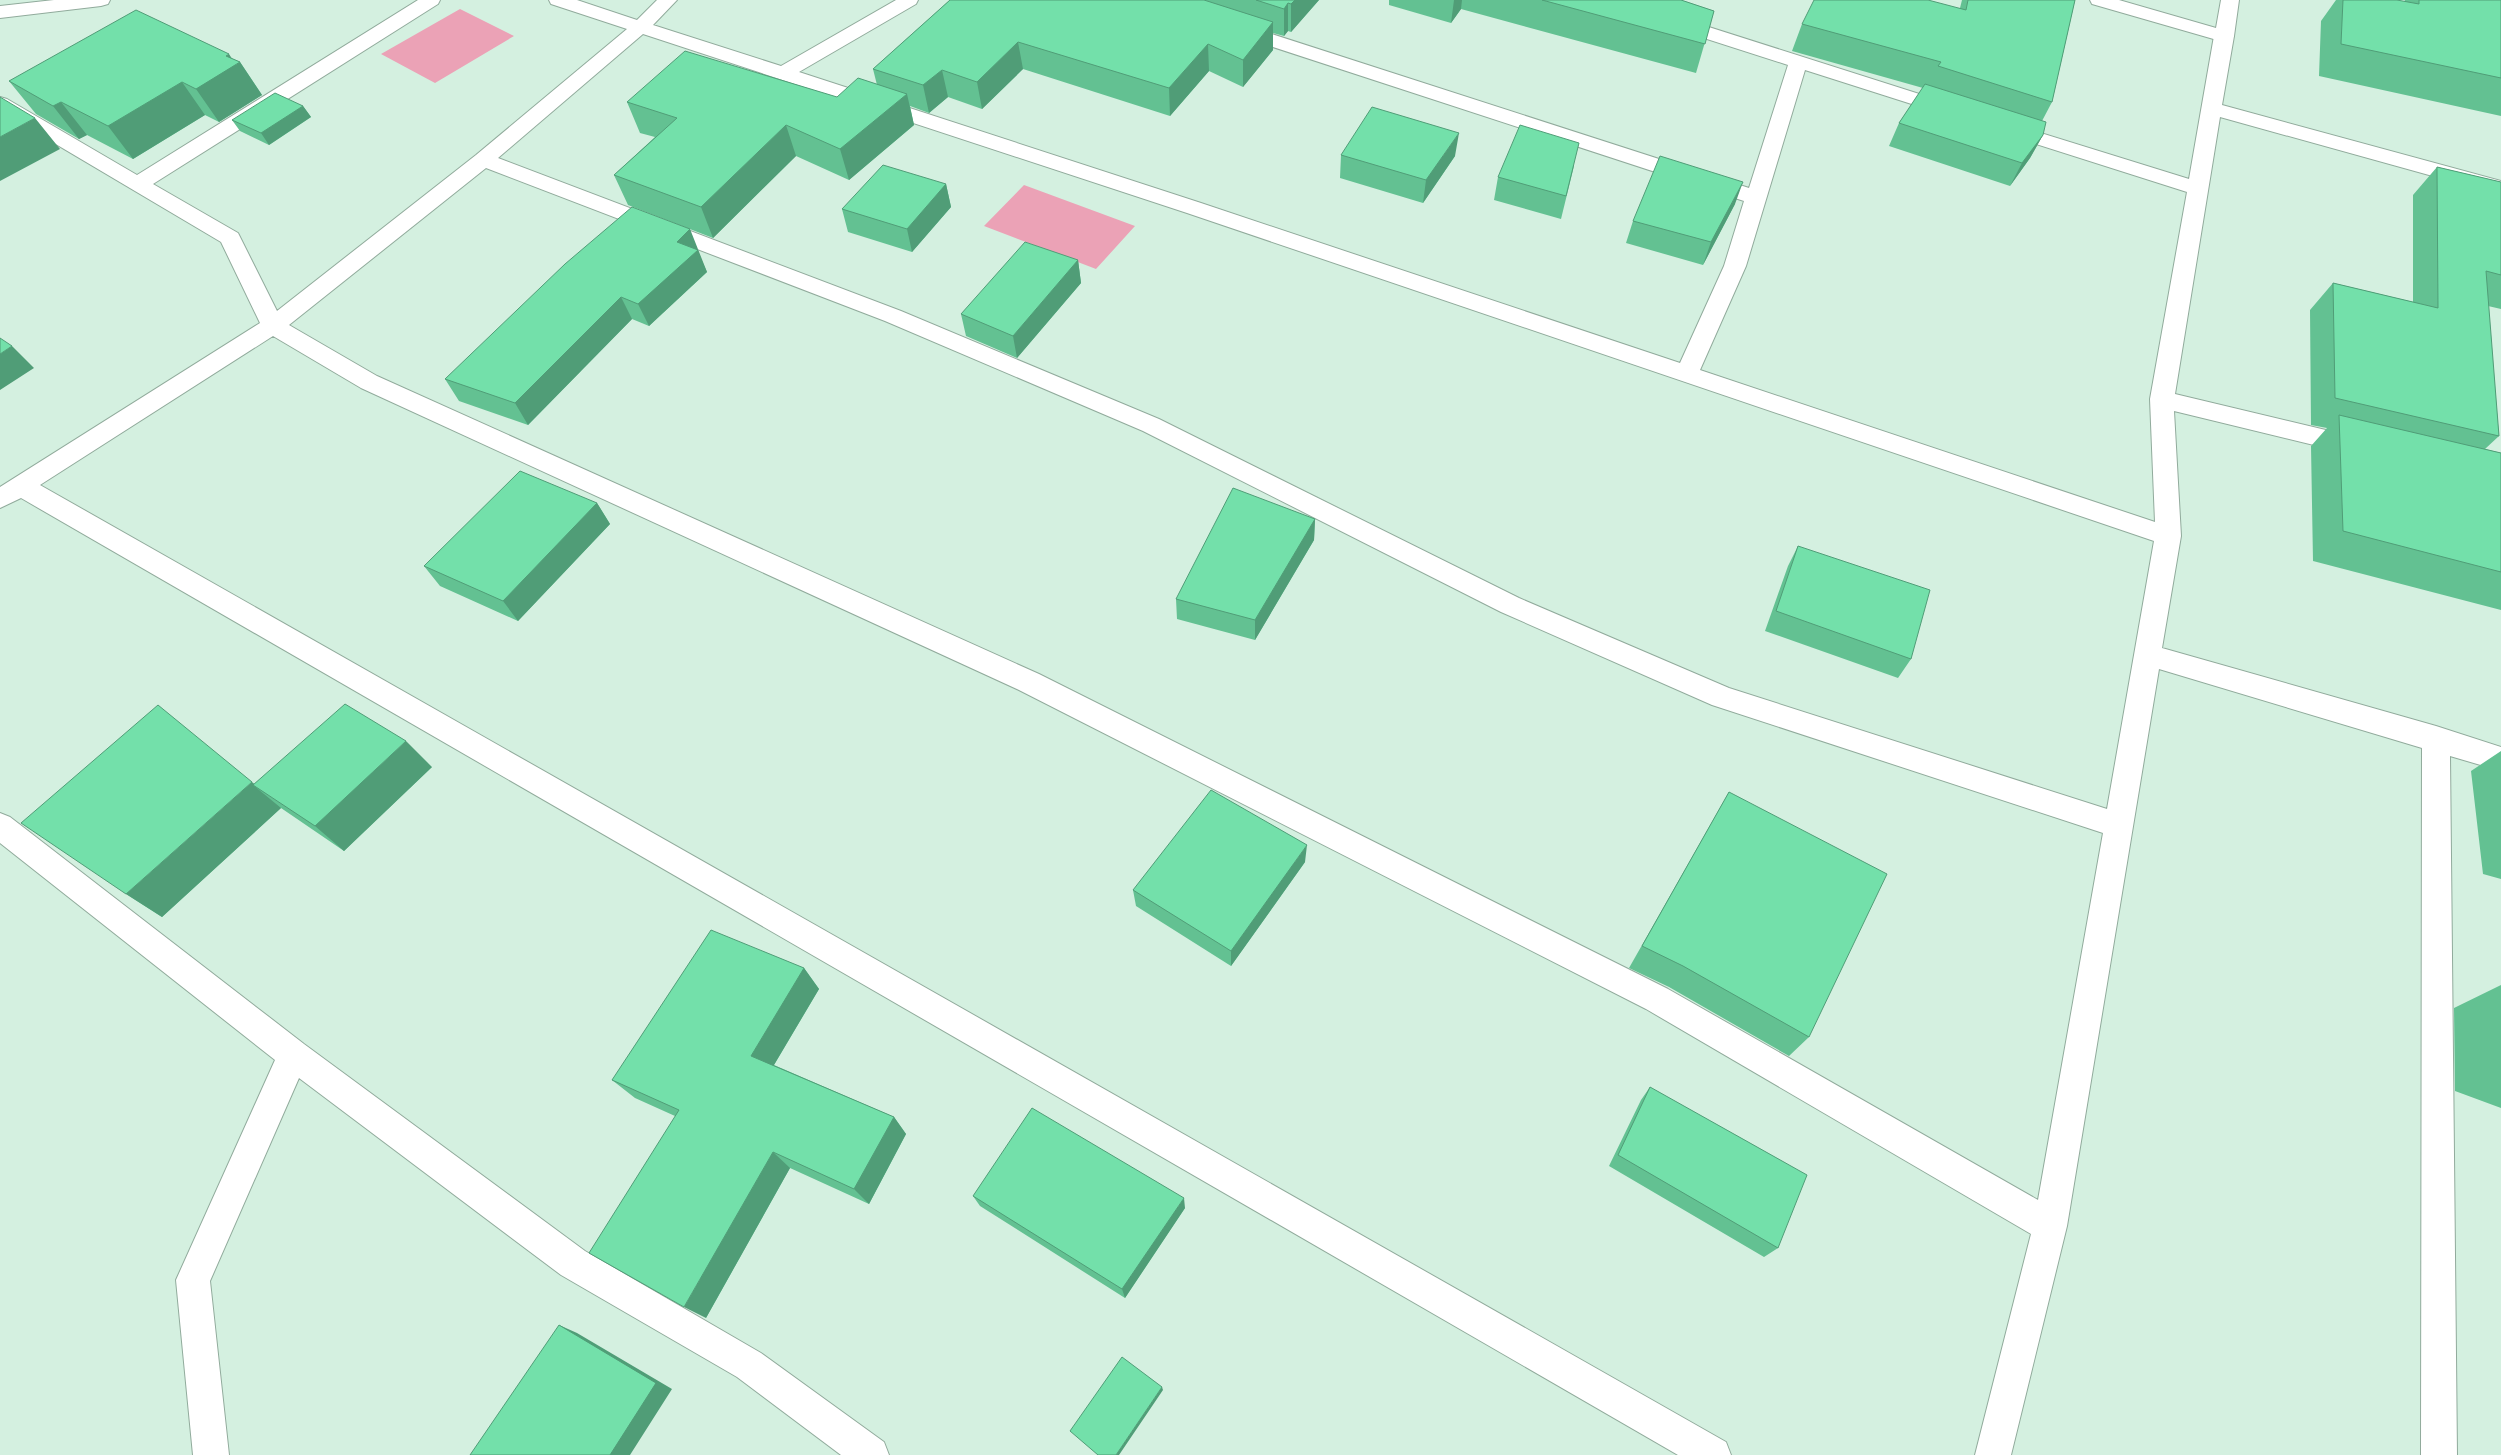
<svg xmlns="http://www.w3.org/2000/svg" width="2501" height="1455" viewBox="0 0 2501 1455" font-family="'Public Sans',sans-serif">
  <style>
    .green { fill: #eba2b6 }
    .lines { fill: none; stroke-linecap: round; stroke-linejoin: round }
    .street-casing { stroke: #91ab9c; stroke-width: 2 }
    .secondary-casing { stroke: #91ab9c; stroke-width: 2 }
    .street { fill: #fff; fill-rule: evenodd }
    .secondary { fill: #fff; fill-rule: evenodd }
    .wall { fill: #63c192 }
    .shaded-wall { fill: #509d77 }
    .building { fill: #73e0aa; stroke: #509d77 }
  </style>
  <rect width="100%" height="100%" fill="#d4f0e0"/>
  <path class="green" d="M460,9L514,36L435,83L381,54Z
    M1024,185L1135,226L1096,269L984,226Z"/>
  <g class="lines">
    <g class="street-casing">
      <path id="street" d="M54,0H110L108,4L101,6L0,18V6Z
        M418,0H440L438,4L153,184L238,233L277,311L476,155L627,29L551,4L549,0H577L637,20L657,0H677L653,25L781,66L896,0H918L916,4L799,72L1201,203L1680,363L1724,266L1744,201L1230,33L1228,29L1230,25H1244L1749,188L1788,65L1598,4L1596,0H1624L1957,106L1960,110L1957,114L1950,116L1943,114L1805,70L1746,266L1700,370L2155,522L2150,399L2187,192L1998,132L1995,128L1998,124L2005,122L2012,124L2189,179L2214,36L2217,32H2231L2234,36L2222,105L2501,181V195L2220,117L2175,394L2355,437L2364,440L2367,446L2364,452L2355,455L2174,411L2181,536L2162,648L2436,726L2501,747V771L2450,756L2457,1455H2421L2422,748L2159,669L2067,1226L2011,1455H1975L2031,1234L1646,1009L1019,690L361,388L273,336L40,485L1726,1442L1731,1455H1678L21,498L0,508V487L260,323L221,242L0,111V97L7,99L137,175ZM643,34L1187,213L2154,541L2107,809L1729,688L1519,598L1159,419L901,311L498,158ZM486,168L885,321L1143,431L1501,612L1712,705L2103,833L2038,1200L1668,989L1039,674L377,376L289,325Z
        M0,813L10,817L304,1044L585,1251L761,1353L884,1442L889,1455H841L737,1377L561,1275L299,1078L210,1281L229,1455H193L176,1280L275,1060L0,843Z"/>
    </g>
    <g class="secondary-casing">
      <path id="secondary" d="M2090,0H2119L2216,28L2221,0H2239L2234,36L2231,40L2224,42L2092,4Z"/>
    </g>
    <use href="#street" class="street"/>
    <use href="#secondary" class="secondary"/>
  </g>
  <path class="wall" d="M950,0H1319L1291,32L1288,31L1284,36L1273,33V50L1243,87L1209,71L1170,116L1023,69L982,109L948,97L929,113L910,106L914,125L849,180L796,156L713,238L628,205L614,175L655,137L640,133L627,102L837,97L877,85L873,69Z
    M1389,0H1681L1714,11L1696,73L1461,9L1451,23L1389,5Z
    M1962,0H2075L2052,102L2042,121L2043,135L2030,158L2010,186L1889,146L1899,123L1923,88L1792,51L1802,24L1960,8Z
    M2336,0H2397L2404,2L2405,0H2501V116L2319,76L2321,21Z
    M231,58L240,62L262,95L219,122L205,115L133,159L87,135L79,139L36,114L9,81Z
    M303,106L311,117L269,145L240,131L232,120Z
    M1341,155L1455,156L1423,203L1340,178Z
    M1574,166L1561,219L1494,200L1498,177Z
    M2437,167L2501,182V309L2488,306L2499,436L2485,449L2501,453V610L2313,561L2311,446L2327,428L2311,425L2310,310L2333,283L2413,302V195Z
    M946,184L951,207L912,252L848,232L842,209Z
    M1735,204L1703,265L1626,243L1633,221Z
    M698,252L707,272L649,326L632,319L528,425L459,401L445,379Z
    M1078,260L1081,283L1017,358L966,336L961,314Z
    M597,503L610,524L518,621L440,586L424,566Z
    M1315,519L1314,540L1255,640L1177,619L1176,599Z
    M1798,546L1911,659L1898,678L1765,631L1788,566Z
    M2501,751V879L2483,874L2471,771Z
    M432,767L344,851L281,808L162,917L126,894L255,784Z
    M1729,792L1809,1037L1789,1056L1669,987L1629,968Z
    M1305,862L1231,966L1136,906L1133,890Z
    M804,968L819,989L774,1065L894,1117L906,1134L869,1204L790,1168L706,1318L675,1116L635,1098L612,1080Z
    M2501,985V1108L2455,1091L2454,1008Z
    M1650,1087L1778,1248L1764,1257L1609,1166L1641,1100Z
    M973,1196L1185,1208L1125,1298L980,1206Z"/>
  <path class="shaded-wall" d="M1295,0H1319L1291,32V4Z
    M1454,0H1462L1461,9L1451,23Z
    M1288,3V31L1284,36V9Z
    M1273,22V50L1243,87V60Z
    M1018,42L1023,69L982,109L977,82Z
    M1208,44L1209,71L1170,116L1169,88Z
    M229,54L236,65L240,62L262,95L219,122L196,89L226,56Z
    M942,70L948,97L929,113L923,85Z
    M182,82L205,115L133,159L108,126Z
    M907,94L914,125L849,180L840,149Z
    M61,102L87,135L79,139L53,106Z
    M303,106L311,117L269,145L261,133Z
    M35,118L60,149L0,181V137Z
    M786,125L796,156L713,238L701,207Z
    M1459,133L1455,156L1423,203L1426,180Z
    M2043,135L2030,158L2010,186L2022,163Z
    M1743,182L1735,204L1703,265L1711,242Z
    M946,184L951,207L912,252L907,229Z
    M690,229L707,272L649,326L638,304L677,242Z
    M1078,260L1081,283L1017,358L1013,336Z
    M621,297L632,319L528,425L515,403Z
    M12,346L34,368L0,390V354Z
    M597,503L610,524L518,621L503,601Z
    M1315,519L1314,540L1255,640V620Z
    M406,741L432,767L344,851L315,826Z
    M252,782L268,795L253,785L281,808L162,917L126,894Z
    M1307,845L1305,862L1231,966V951Z
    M804,968L819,989L768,1075L751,1056Z
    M894,1117L906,1134L869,1204L854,1189Z
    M773,1152L790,1168L706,1318L684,1307Z
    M1184,1198L1185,1208L1125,1298L1122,1289Z
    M559,1325L577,1333L672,1389L630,1455H610Z
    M1162,1387L1163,1390L1119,1455H1116Z"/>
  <path class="building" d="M950,0H1204L1273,22L1243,60L1208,44L1169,88L1018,42L977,82L942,70L923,85L873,69Z
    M1256,0H1295L1291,4L1288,3L1284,9Z
    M1542,0H1681L1714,11L1705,44Z
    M1814,0H1928L1966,10L1968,0H2075L2052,102L1938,66L1941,62L1802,24Z
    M2343,0H2397L2419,4V0H2501V78L2341,44Z
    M136,10L229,54L226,56L240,62L196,89L182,82L108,126L61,102L53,106L9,81Z
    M685,51L837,97L858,78L907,94L840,149L786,125L701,207L614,175L677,118L627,102Z
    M1925,84L2046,122L2043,135L2022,163L1899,123Z
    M275,93L303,106L261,133L232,120Z
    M0,97L35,118L0,137Z
    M1372,107L1459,133L1426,180L1341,155Z
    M1520,125L1579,143L1566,196L1498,177Z
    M1660,156L1743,182L1711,242L1633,221Z
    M883,165L946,184L907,229L842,209Z
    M2437,167L2501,182V275L2486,271L2499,436L2335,398L2333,283L2438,308Z
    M632,207L690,229L677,242L698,250L638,304L621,297L515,403L445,379L565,264Z
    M1025,242L1078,260L1013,336L961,314Z
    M0,338L12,346L0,354Z
    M2339,415L2501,453V572L2343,531Z
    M520,471L597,503L503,601L424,566Z
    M1233,488L1315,519L1255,620L1176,599Z
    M1798,546L1930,590L1911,659L1776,611Z
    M345,704L406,741L315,826L253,785Z
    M158,705L252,782L126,894L21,823Z
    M1211,790L1307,845L1231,951L1133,890Z
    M1729,792L1887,874L1809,1037L1683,966L1642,946Z
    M711,930L804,968L751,1056L894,1117L854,1189L773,1152L684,1307L589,1253L679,1110L612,1080Z
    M1650,1087L1807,1175L1778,1248L1618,1155Z
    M1032,1108L1184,1198L1122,1289L973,1196Z
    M559,1325L656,1383L610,1455H470Z
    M1122,1357L1162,1387L1116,1455H1098L1070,1431Z"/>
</svg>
